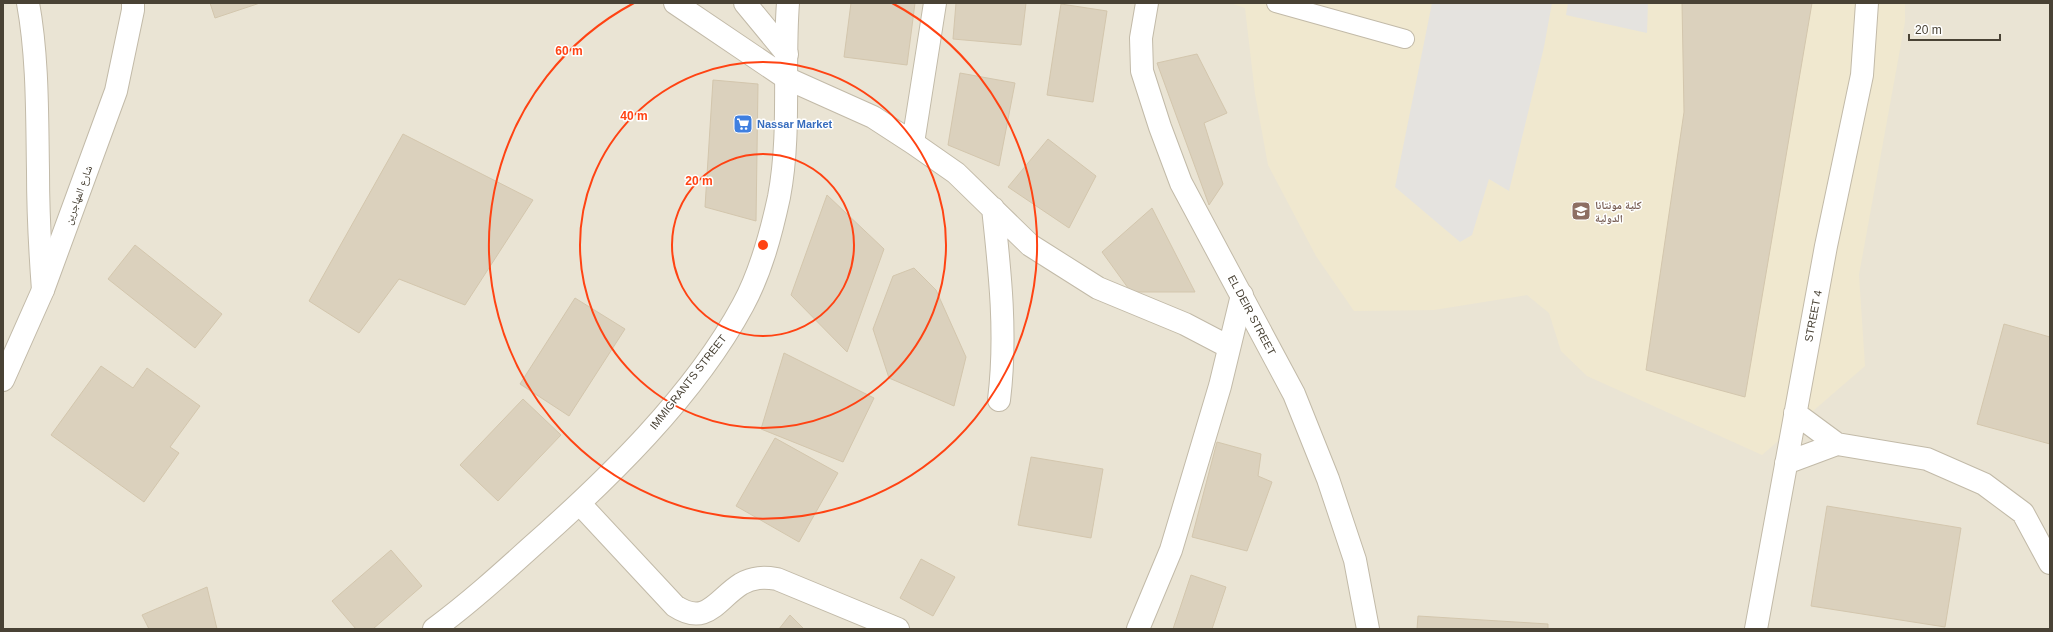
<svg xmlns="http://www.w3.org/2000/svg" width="2053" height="632" viewBox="0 0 2053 632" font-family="Helvetica,'Noto Naskh Arabic',sans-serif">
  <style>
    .residential { fill: #eae4d4 }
    .education { fill: #f0e8cf }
    .parking { fill: #e5e3df }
    .building { fill: #dbd1bd; stroke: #d3c6ad }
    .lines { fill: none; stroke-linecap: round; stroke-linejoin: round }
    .service-casing { stroke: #c2baa8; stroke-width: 20 }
    .minor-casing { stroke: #c2baa8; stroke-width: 24 }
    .tertiary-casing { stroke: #c2baa8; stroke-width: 24 }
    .service { stroke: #fff; stroke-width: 18 }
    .minor { stroke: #fff; stroke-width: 22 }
    .tertiary { stroke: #fff; stroke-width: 22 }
    .ring { fill: none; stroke: #ff4313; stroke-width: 2 }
    .labels { text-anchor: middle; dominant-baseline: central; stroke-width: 3; stroke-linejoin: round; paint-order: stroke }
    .shop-label { font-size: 11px; font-weight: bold; fill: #366cbe; stroke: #fff; text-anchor: start }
    .street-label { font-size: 11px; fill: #494235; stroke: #fff }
    .education-label { font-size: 11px; font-weight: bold; fill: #785e54; stroke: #fff; text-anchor: start }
    .centre { fill: #ff4313; stroke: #fff; stroke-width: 2 }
    .ring-label { font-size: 12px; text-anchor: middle; font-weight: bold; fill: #ff4313; stroke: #fff; stroke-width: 3; stroke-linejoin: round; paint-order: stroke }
  </style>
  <rect width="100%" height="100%" fill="#f5f1e6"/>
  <path class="residential" d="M3,3H2050V629H3Z"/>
  <path class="education" d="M1230,3H1905V22L1859,275L1865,366L1762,455L1587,376L1561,351L1549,313L1527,295L1434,310L1354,311L1316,256L1268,165L1255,94L1245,8Z"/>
  <path class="parking" d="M1432,3H1552L1544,47L1509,191L1489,179L1472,235L1460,242L1395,187Z
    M1568,3H1648L1647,33L1566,15Z"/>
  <path class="building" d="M210,3H260L215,18Z
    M851,3H915L907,65L844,57Z
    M956,3H1026L1021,45L953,39Z
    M1682,3H1812L1745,397L1646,370L1684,112Z
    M1061,4L1107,11L1093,102L1047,95Z
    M1197,54L1227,113L1204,123L1223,184L1209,205L1157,63Z
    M960,73L1015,83L999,166L948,145Z
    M713,80L758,84L756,221L705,207Z
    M403,134L533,200L465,305L399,279L359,333L309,301Z
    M1048,139L1096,176L1069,228L1008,187Z
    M827,195L884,249L847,352L791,295Z
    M1152,208L1195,292H1131L1102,252Z
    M135,245L222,314L195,348L108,279Z
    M914,268L936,290L966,357L954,406L889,378L873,329L893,276Z
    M575,298L625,329L569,416L520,384Z
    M2004,324L2050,337V444L1977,424Z
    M784,353L874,398L843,462L761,429Z
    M101,366L133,388L147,368L200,406L170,447L179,453L144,502L51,435Z
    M523,399L561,435L498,501L460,465Z
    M775,438L838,473L799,542L736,506Z
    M1217,442L1261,454L1258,476L1272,482L1247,551L1192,537Z
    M1031,457L1103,469L1091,538L1018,525Z
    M1827,506L1961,528L1945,627L1811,606Z
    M391,550L422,586L373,629H356L332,601Z
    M921,559L955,577L933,616L900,598Z
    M1191,575L1226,587L1212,629H1173Z
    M207,587L217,629H149L142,615Z
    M790,615L804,629H779Z
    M1418,616L1548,624V629H1417Z"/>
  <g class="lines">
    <g class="service-casing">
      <path id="service" d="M1276,3L1405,39"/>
    </g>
    <g class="minor-casing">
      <path id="minor" d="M28,3C38,58 37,115 38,171C38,210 40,250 43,290
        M675,3L786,78L873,117L913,143L956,173L1030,245L1098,288L1185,324L1229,347
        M745,3L787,54
        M913,143L935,3
        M993,208C1000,272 1007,335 999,400
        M1795,413L1837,444L1927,459L1984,484L2023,513L2050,563
        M1786,463L1837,444
        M580,504L675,606C707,627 717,599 741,584C753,577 764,577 777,579L898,629
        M1138,629L1171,550L1220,386L1242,295
        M1756,629L1826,246L1862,75L1867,3"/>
    </g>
    <g class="tertiary-casing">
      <path id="tertiary" d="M1147,3L1141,38L1142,71L1160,127L1181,183L1294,394L1328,479L1355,560L1368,629
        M3,380L43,290L116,91L133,10V3
        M434,629C468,604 499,576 530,548C607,480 694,396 743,305C761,272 771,234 779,197C791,134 783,67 788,3"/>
    </g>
    <use href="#service" class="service"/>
    <use href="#minor" class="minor"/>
    <use href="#tertiary" class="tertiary"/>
  </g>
  <g class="ring">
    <circle cx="763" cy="245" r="91"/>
    <circle cx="763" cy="245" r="183"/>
    <path d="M892 3A274 274 0 1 1 634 3"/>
  </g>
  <defs>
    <g id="supermarket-square" transform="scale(1)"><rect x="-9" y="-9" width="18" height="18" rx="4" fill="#3f7fe0" stroke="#fff"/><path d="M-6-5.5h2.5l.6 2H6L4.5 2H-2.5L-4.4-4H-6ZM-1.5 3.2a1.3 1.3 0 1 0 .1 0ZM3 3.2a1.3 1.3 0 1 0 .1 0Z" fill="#fff"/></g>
    <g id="school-square" transform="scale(1)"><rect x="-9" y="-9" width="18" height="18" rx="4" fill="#8d6e63" stroke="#fff"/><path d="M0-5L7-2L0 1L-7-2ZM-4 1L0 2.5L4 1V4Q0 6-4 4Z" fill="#fff"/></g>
  </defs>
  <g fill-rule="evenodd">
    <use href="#supermarket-square" x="743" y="124"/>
    <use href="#school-square" x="1581" y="211"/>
  </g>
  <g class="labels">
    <g class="shop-label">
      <text x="757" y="124">Nassar Market</text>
    </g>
    <g class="street-label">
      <text transform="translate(78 195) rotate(-70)">شارع المهاجرين</text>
      <text transform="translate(1252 315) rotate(62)">EL DEIR STREET</text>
      <text transform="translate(1813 316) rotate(-79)">STREET 4</text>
      <text transform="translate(688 382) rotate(-52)">IMMIGRANTS STREET</text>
    </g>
    <g class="education-label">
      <text x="1595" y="205">كلية مونتانا<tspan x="1595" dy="13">الدولية</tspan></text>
    </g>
  </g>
  <circle cx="763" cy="245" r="6" class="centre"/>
  <g class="ring-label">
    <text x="569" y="55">60 m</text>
    <text x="634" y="120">40 m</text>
    <text x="699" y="185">20 m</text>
  </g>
  <rect width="2053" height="632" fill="none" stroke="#494235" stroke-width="8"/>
  <path d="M1909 34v6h91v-6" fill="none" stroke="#494235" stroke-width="2"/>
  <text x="1915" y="34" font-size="12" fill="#494235" stroke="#ffffff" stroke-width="3" paint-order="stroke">20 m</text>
</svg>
